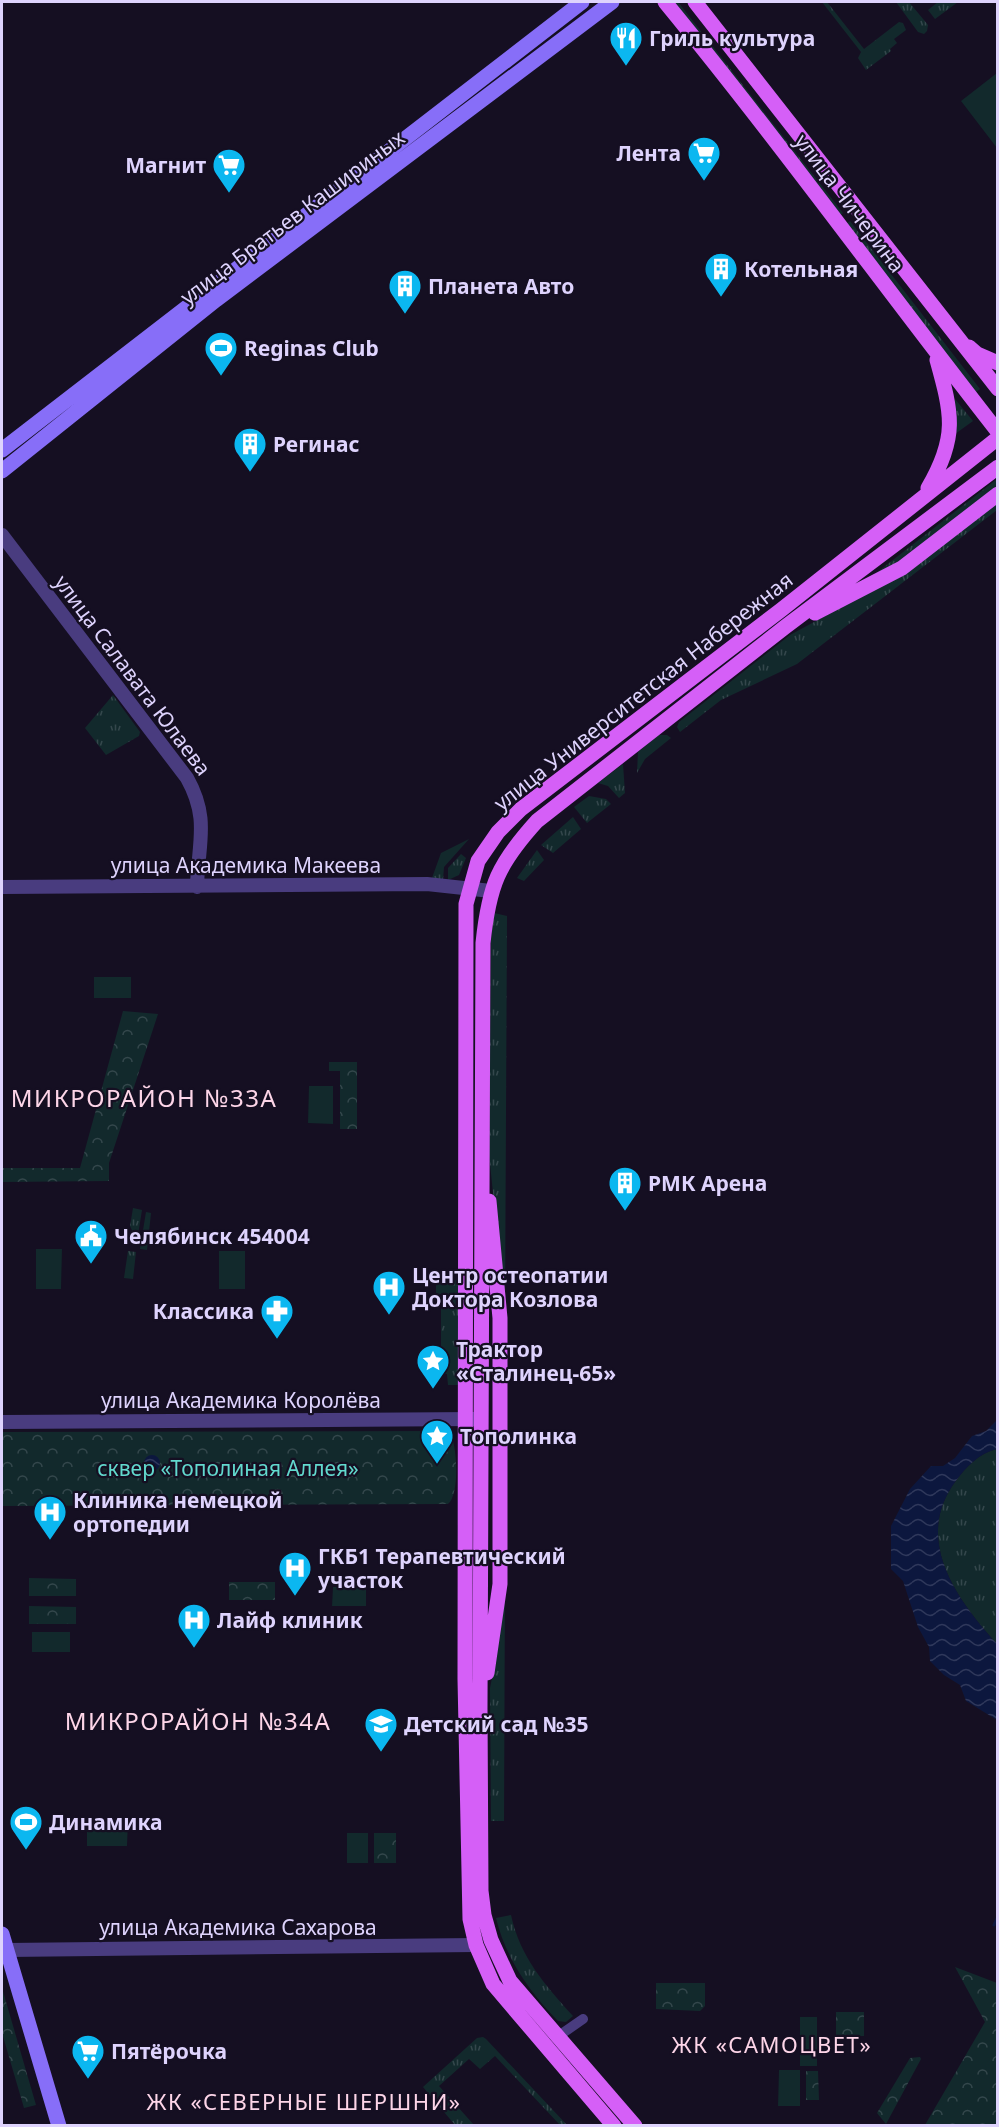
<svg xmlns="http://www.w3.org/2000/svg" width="999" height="2127" viewBox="0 0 999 2127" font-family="'Noto Sans',sans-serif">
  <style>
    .grass { fill: url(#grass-tufts) }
    .forest { fill: url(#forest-crowns) }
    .pitch { fill: #12292c }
    .water { fill: url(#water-waves) }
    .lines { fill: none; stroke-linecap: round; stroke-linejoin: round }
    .stream { stroke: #0c173e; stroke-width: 3 }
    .minor { stroke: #493c7f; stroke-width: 10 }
    .tertiary { stroke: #493c7f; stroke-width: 14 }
    .secondary { stroke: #876ef8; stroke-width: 15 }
    .primary { stroke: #d55ff7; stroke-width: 15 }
    .labels { text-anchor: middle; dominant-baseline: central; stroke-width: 4.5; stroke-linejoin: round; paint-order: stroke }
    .poi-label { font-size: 21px; font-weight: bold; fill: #ded3fd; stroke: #150f22; text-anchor: start }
    .street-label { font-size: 21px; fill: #ded3fd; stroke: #150f22 }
    .park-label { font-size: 21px; fill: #62d9ce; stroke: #150f22 }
    .neighbourhood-label { font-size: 22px; letter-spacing: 1.5px; fill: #fdd5e8; stroke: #150f22 }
    .quarter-label { font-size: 24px; letter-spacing: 1.5px; fill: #fdd5e8; stroke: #150f22 }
  </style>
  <defs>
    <pattern id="grass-tufts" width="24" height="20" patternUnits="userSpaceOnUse" patternTransform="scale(1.5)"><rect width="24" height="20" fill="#12292c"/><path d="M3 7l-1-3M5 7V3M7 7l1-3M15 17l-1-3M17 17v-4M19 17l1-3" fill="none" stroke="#34474c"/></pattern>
    <pattern id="forest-crowns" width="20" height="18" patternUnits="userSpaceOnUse" patternTransform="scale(1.5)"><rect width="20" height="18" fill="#12292c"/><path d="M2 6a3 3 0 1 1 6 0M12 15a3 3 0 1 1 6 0" fill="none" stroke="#34474c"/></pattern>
    <pattern id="water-waves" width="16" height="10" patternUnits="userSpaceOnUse" patternTransform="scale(1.5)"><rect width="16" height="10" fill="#0c173e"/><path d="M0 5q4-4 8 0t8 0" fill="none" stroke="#2f385b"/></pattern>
  </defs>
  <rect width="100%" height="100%" fill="#150f22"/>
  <path class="grass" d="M672,2H678L843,213L839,216Z
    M822,2H827L864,49L899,22L903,23L906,30L894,39L897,43L890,49L891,51L866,70L858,58L861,52Z
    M896,2H909L928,25L927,31L924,34L918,32Z
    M938,2H958L935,19L928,10Z
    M850,221L980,389L976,392L846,224Z
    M955,399L973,421L955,434Z
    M997,479V488L898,565L862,584Z
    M997,500V510L797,664L721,700L680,732L677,727L679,722L790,635L851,602Z
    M113,695L140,732L139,736L106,755L85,728Z
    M659,735H667L671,738L645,759L637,773L638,752Z
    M623,764L625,793L619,798L608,786L598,783Z
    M589,796L606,799L611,804L587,823L574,807Z
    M573,817L581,829L553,853L541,845Z
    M469,839L444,867L443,880L432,878L441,853Z
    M537,850L544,860L524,881L517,878Z
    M461,854L466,858L459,875L448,880V868Z
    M494,913L507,916L505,1309L489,1154L491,938Z
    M133,1208L142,1210L137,1241L130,1226Z
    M146,1212L151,1213L147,1250L140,1249Z
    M128,1251L136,1252L133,1279L124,1278Z
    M458,1280V1385H448L447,1374H441V1294H436V1281Z
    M997,1449V1644C957,1600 913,1540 955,1482C966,1467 979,1453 997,1449Z
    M505,1572L504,1821H491L490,1688L497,1653Z
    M511,1915C520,1957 545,1985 573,2016L566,2022L558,2021C529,1991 506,1959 496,1918Z
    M483,2037L486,2039L567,2125H560L495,2056L480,2069L469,2059L439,2086L474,2125H455L423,2087L477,2038Z"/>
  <path class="forest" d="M123,1011L158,1014L109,1163V1181L2,1182V1168H80Z
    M329,1062H357V1129H340V1071H329Z
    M448,1431C458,1440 460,1495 448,1504L2,1506V1432Z
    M29,1578L76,1579V1596H29Z
    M229,1582H275V1600H229Z
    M29,1606L76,1607V1624H29Z
    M374,1833H396V1863H374Z
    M955,1967L997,1983V2125H925L985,2022Z
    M656,1983H705V2006L700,2011L656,2009Z
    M2,1988L36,2105L24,2108L2,2033Z
    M836,2012H864V2036H836Z
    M920,2057L921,2059L886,2124L877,2113L910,2058Z
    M806,2071H818L819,2100H806Z"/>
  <path class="pitch" d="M997,73L998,148H997L961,101Z
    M94,977H131V998H94Z
    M309,1086H333V1124L308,1123Z
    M36,1249H62L61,1289H36Z
    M219,1251H245V1289H219Z
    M333,1587H366V1606H332Z
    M32,1632H70V1652H32Z
    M87,1821H128L127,1846H87Z
    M347,1833H368V1863H347Z
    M800,2017H817V2066H800Z
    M779,2070H800V2106H778Z"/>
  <path class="water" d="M997,1420V1449C979,1453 966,1467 955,1482C913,1540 957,1600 997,1644V1720L966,1701L960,1685L944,1675L930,1661L929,1647L918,1627L903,1581L891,1569V1526L910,1489L931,1466H943L955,1458L972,1436L986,1431Z
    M144 1463a8 8 0 1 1 16 0a8 8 0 1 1-16 0Z"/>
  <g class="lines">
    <path class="stream" d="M994,1925L998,1917"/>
    <path class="minor" d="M557,2037L583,2019"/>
    <path class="tertiary" d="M2,535L187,778C210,819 198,843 197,887
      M2,887L427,884L491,891
      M2,1422L476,1419
      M7,1950L476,1945"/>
    <path class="secondary" d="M2,450L582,2
      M2,471L216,300L612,2
      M2,1934L59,2126"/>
    <path class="primary" d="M665,2C780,142 886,289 998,432
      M695,2L998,389
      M969,347L977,354L998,363
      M928,488C958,437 952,414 937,360
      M815,613L902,568L998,494
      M487,1673L500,1584V1318L489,1201
      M614,2126L493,1984L476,1945L470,1919L465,1679L466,904L478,861L498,832L521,809L781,610L998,438
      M635,2126L510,1981L491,1940L484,1915L481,1891L480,1709L483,943C489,885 498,864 537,821L785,627L998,467"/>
  </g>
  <defs>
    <g id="restaurant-pin" transform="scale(1.725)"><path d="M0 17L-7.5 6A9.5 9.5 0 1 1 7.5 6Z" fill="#0bb7f0" stroke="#150f22"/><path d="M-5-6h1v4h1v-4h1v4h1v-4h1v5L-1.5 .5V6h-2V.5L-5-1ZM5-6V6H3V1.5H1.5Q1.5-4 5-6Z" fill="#fff"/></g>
    <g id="supermarket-pin" transform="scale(1.725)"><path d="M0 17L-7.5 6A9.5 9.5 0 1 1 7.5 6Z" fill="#0bb7f0" stroke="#150f22"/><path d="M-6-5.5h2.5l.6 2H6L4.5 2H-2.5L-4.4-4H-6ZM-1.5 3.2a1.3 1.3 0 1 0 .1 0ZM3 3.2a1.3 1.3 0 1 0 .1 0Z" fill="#fff"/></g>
    <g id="building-pin" transform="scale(1.725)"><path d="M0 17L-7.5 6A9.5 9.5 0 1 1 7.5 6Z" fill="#0bb7f0" stroke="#150f22"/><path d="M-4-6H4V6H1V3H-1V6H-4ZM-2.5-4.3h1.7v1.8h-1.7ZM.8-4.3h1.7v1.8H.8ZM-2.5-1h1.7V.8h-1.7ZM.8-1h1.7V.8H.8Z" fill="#fff"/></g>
    <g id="stadium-pin" transform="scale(1.725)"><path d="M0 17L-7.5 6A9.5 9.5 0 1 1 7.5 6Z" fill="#0bb7f0" stroke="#150f22"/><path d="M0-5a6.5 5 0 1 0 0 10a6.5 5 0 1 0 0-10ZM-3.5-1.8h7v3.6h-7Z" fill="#fff"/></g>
    <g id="civic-pin" transform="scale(1.725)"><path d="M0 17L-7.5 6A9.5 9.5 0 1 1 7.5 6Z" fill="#0bb7f0" stroke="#150f22"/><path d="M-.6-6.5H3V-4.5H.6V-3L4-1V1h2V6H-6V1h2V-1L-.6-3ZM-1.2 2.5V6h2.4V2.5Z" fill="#fff"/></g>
    <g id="hospital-pin" transform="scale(1.725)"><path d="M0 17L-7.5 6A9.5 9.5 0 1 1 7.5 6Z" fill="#0bb7f0" stroke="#150f22"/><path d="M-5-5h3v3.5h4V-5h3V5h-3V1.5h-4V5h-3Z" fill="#fff"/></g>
    <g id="pharmacy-pin" transform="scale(1.725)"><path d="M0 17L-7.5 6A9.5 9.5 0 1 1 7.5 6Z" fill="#0bb7f0" stroke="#150f22"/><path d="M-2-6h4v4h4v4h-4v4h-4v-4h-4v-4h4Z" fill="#fff"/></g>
    <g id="sight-pin" transform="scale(1.725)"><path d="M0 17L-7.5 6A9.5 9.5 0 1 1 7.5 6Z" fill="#0bb7f0" stroke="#150f22"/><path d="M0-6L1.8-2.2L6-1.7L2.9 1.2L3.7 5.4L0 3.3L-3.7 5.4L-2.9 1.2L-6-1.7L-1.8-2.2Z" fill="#fff"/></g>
    <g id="school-pin" transform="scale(1.725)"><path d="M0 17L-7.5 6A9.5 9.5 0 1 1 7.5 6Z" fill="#0bb7f0" stroke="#150f22"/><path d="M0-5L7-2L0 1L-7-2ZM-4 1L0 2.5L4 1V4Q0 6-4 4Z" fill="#fff"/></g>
  </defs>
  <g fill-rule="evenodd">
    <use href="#restaurant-pin" x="626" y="38"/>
    <use href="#supermarket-pin" x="704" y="153"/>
    <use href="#supermarket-pin" x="229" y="165"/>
    <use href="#building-pin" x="721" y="269"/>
    <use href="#building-pin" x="405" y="286"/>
    <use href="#stadium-pin" x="221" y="348"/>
    <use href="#building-pin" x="250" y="444"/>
    <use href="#building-pin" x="625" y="1183"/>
    <use href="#civic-pin" x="91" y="1236"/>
    <use href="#hospital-pin" x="389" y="1287"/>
    <use href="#pharmacy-pin" x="277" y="1311"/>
    <use href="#sight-pin" x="433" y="1361"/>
    <use href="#sight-pin" x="437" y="1436"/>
    <use href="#hospital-pin" x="50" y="1512"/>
    <use href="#hospital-pin" x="295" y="1568"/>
    <use href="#hospital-pin" x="194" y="1620"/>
    <use href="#school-pin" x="381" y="1724"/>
    <use href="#stadium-pin" x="26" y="1822"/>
    <use href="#supermarket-pin" x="88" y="2051"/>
  </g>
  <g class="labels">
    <g class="poi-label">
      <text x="649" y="38">Гриль культура</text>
      <text x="681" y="153" text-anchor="end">Лента</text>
      <text x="206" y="165" text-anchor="end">Магнит</text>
      <text x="744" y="269">Котельная</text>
      <text x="428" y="286">Планета Авто</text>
      <text x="244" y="348">Reginas Club</text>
      <text x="273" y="444">Регинас</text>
      <text x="648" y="1183">РМК Арена</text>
      <text x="114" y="1236">Челябинск 454004</text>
      <text x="412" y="1275">Центр остеопатии<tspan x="412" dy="24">Доктора Козлова</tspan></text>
      <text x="254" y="1311" text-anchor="end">Классика</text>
      <text x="456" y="1349">Трактор<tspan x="456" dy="24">«Сталинец-65»</tspan></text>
      <text x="460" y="1436">Тополинка</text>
      <text x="73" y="1500">Клиника немецкой<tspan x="73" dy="24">ортопедии</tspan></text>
      <text x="318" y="1556">ГКБ1 Терапевтический<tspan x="318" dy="24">участок</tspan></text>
      <text x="217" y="1620">Лайф клиник</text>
      <text x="404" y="1724">Детский сад №35</text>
      <text x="49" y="1822">Динамика</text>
      <text x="111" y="2051">Пятёрочка</text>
    </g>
    <g class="street-label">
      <text transform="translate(850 203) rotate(53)">улица Чичерина</text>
      <text transform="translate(292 217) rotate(-37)">улица Братьев Кашириных</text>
      <text transform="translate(133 675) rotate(53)">улица Салавата Юлаева</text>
      <text transform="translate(643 691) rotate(-38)">улица Университетская Набережная</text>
      <text x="246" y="865">улица Академика Макеева</text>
      <text x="241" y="1400">улица Академика Королёва</text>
      <text x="238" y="1927">улица Академика Сахарова</text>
    </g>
    <g class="park-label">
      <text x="228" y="1468">сквер «Тополиная Аллея»</text>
    </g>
    <g class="neighbourhood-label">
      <text x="772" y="2044">ЖК «САМОЦВЕТ»</text>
      <text x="304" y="2101">ЖК «СЕВЕРНЫЕ ШЕРШНИ»</text>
    </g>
    <g class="quarter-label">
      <text x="144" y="1097">МИКРОРАЙОН №33А</text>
      <text x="198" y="1720">МИКРОРАЙОН №34А</text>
    </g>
  </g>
  <rect width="999" height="2127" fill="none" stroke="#ded3fd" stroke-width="6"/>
</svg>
